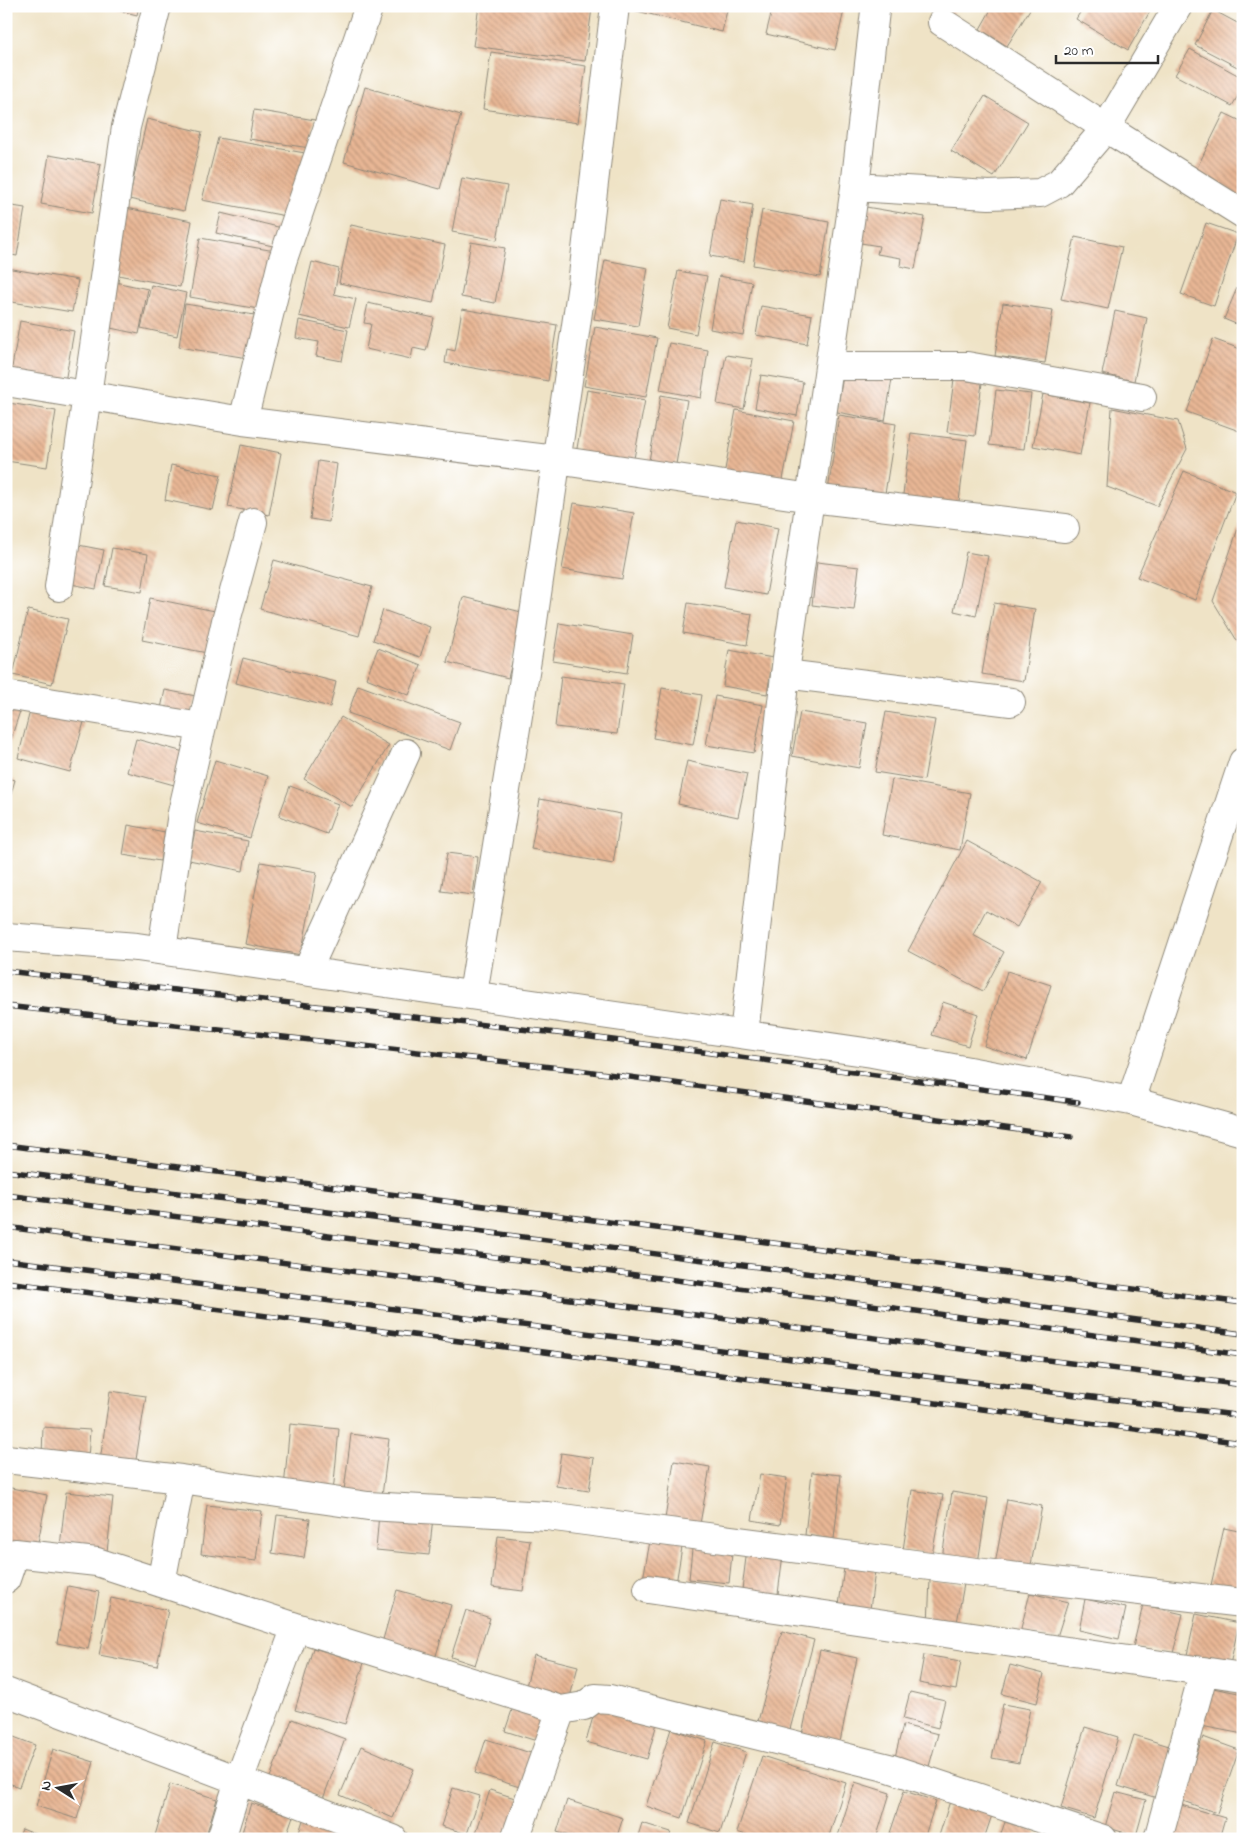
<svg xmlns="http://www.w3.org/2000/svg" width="1249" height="1845" viewBox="0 0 1249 1845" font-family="'Indie Flower',sans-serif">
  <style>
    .building { fill: url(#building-back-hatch) }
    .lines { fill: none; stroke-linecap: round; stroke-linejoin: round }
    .minor-casing { stroke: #8d8778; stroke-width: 30 }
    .minor { stroke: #fff; stroke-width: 28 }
    .rail-casing { stroke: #2b2b2b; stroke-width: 5.5 }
    .rail { stroke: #fff; stroke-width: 4; stroke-dasharray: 11; stroke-linecap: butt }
  </style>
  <defs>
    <pattern id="building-back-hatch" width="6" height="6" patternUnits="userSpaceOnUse" patternTransform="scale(1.25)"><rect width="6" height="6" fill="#e9b795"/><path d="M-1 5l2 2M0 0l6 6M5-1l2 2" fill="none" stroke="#bd957a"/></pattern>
  </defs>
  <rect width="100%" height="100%" fill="#fff"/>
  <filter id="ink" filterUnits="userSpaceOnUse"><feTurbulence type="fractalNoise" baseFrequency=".02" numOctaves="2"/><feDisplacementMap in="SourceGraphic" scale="10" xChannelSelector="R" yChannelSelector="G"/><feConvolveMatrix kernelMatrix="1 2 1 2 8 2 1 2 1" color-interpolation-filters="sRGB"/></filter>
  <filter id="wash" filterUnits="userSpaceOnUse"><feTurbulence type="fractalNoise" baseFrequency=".0096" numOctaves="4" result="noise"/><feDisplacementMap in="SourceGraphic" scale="20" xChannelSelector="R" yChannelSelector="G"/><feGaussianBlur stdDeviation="1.12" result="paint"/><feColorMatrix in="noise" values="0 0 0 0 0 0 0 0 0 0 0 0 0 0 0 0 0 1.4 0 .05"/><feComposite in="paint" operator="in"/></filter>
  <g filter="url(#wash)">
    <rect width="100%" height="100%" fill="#efe3c6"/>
    <g id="blocks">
      <path class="building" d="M102,6H139L137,15Z
        M479,6H576L592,8L585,61L473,46Z
        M630,6H728L722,32L629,9Z
        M773,6H845L835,50L766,34Z
        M937,6H957L952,15Z
        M993,6H1032L1007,46L980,29Z
        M1084,6H1153L1128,50L1076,19Z
        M1213,10L1243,26V70L1195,45Z
        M1190,49L1243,78V87L1232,106L1175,75Z
        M491,52L586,66L578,123L483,109Z
        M365,87L461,115L440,189L344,162Z
        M985,96L1028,122L994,177L951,151Z
        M254,110L315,120L310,148L249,139Z
        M1224,113L1243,122V199L1194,174Z
        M147,119L202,132L184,211L129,199Z
        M218,138L305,153L291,217L202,200Z
        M49,155L101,164L92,213L41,204Z
        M462,178L507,186L497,240L452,232Z
        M720,199L753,205L744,262L710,256Z
        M6,205L25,208L17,256L6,254Z
        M866,207L925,217L915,269L900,266L901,258L877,254L879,246L855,242L863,226Z
        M126,208L192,221L180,287L113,274Z
        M762,210L829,222L820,277L753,265Z
        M221,213L282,228L277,247L216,233Z
        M1206,223L1238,234L1214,306L1181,294Z
        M351,225L445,245L433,303L339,283Z
        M1075,237L1122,247L1108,309L1061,299Z
        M200,238L275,251L264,310L190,297Z
        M471,242L505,248L495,303L461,297Z
        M605,260L648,268L638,326L594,319Z
        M312,262L339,269L334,294L356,299L349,327L299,316Z
        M6,268L78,280L72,312L6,301Z
        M678,271L707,276L696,334L667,328Z
        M719,276L752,282L743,335L710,329Z
        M110,281L148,289L139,334L101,326Z
        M151,285L186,293L177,336L141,328Z
        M1237,288L1243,290V327L1224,319Z
        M368,303L434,318L426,351L413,348L411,359L366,349L371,324L364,323Z
        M1003,303L1053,310L1045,363L995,356Z
        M185,304L261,316L254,359L179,347Z
        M761,306L812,315L807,344L756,335Z
        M462,309L557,325L548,381L445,363L447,349L455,351Z
        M1115,311L1147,318L1134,381L1102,374Z
        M299,320L348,330L342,361L316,356L319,342L296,338Z
        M20,321L74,331L65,382L11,373Z
        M595,327L657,338L646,397L584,386Z
        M1213,339L1243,350L1242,432L1187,412Z
        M669,343L708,350L701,398L660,390Z
        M726,355L753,359L744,409L717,404Z
        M844,370L892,379L885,421L837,412Z
        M761,375L803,382L797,416L755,408Z
        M954,379L982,383L975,436L947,432Z
        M587,390L645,400L632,469L575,460Z
        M996,390L1031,394L1024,449L989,445Z
        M1043,394L1090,403L1080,455L1033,446Z
        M661,395L687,400L675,470L648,466Z
        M9,403L56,411L47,467L6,461V420Z
        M1112,408L1178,421L1187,449L1157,506L1107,487Z
        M736,410L794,421L782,485L724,475Z
        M839,415L896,424L884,500L828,491Z
        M911,433L967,440L958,509L902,502Z
        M241,445L281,453L269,515L228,507Z
        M318,461L337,464L329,522L310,519Z
        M171,465L221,475L213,510L165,500Z
        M1184,471L1236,492L1195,600L1137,577Z
        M574,503L634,513L622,579L562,569Z
        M1242,517H1243V642L1236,639L1213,601Z
        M736,520L778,528L766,595L724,587Z
        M68,543L104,550L96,589L61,582Z
        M112,548L148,554L142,592L105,586Z
        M966,552L988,556L976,616L954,611Z
        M274,560L372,587L359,636L260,609Z
        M817,562L859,567L854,610L812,605Z
        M463,597L525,613L508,678L447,662Z
        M150,598L220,612L212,654L142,640Z
        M688,603L752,614L747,645L683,633Z
        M994,603L1035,609L1024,681L982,674Z
        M28,610L68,619L52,684L13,675Z
        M383,610L430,627L420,657L373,640Z
        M559,623L633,635L627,673L553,661Z
        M378,648L421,665L409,695L366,678Z
        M729,650L773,658L767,694L723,686Z
        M243,658L336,682L330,707L236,683Z
        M561,676L624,684L617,734L555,727Z
        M358,685L460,722L450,750L348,713Z
        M662,688L702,695L693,745L653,738Z
        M165,690L196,696L191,720L160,713Z
        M715,696L763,705L754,753L706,745Z
        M6,703L21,708L7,751H6Z
        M31,707L84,722L70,772L18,758Z
        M800,712L867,723L859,768L792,756Z
        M886,712L935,720L924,780L875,772Z
        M341,717L389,745L352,807L304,779Z
        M136,739L184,752L174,785L127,772Z
        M215,760L268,776L250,838L197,823Z
        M687,761L747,774L738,817L678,804Z
        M6,778L15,780L9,801L6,800Z
        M892,779L970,793L960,850L882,835Z
        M290,786L338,804L327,834L279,816Z
        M540,799L621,814L613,864L531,849Z
        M128,825L165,832L160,861L123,855Z
        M195,831L248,841L243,871L189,860Z
        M967,841L1042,882L1017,927L986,910L973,935L1004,952L983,991L908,951Z
        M447,853L478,857L473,895L441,891Z
        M261,862L317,872L301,955L245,944Z
        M1007,971L1051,985L1027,1060L984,1046Z
        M943,1002L978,1014L968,1046L932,1035Z
        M110,1391L146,1396L135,1466L100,1461Z
        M290,1424L339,1429L333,1493L284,1488Z
        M43,1427L90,1430L88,1459L42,1456Z
        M351,1434L389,1439L382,1496L344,1491Z
        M561,1453L594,1458L589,1491L556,1486Z
        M674,1461L710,1467L700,1524L665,1519Z
        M812,1472L841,1475L834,1539L805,1535Z
        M760,1474L787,1478L780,1525L752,1520Z
        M6,1487L47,1495L36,1553L6,1547Z
        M912,1490L943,1495L932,1555L903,1550Z
        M66,1492L113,1497L107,1552L60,1547Z
        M952,1492L988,1498L978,1563L942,1558Z
        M1007,1499L1042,1506L1030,1570L995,1564Z
        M207,1505L262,1511L256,1561L201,1554Z
        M379,1513L433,1518L429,1555L376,1550Z
        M277,1515L310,1519L304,1558L272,1553Z
        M1224,1528L1243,1532V1591L1211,1585Z
        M498,1536L530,1540L523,1591L492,1587Z
        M651,1536L683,1541L676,1584L643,1579Z
        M693,1539L733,1544L729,1583L689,1579Z
        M747,1549L783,1554L778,1594L742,1590Z
        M845,1560L876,1563L869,1617L838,1613Z
        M930,1580L964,1584L956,1628L928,1624Z
        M68,1586L99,1592L88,1649L57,1643Z
        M397,1590L451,1605L435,1659L382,1643Z
        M1030,1593L1068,1602L1056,1640L1020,1632Z
        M111,1598L168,1610L157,1666L99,1655Z
        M1085,1599L1126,1608L1119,1639L1079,1630Z
        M1143,1605L1183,1614L1173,1653L1133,1647Z
        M466,1610L490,1618L475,1665L451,1657Z
        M1196,1614L1239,1623L1228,1674L1185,1664Z
        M782,1631L814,1640L789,1733L757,1725Z
        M313,1648L364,1663L345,1724L295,1710Z
        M820,1650L857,1658L839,1747L801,1739Z
        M534,1655L578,1666L569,1701L525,1690Z
        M924,1655L961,1661L956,1690L919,1683Z
        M1010,1665L1044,1674L1037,1703L1002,1694Z
        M1208,1687L1243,1694V1734L1201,1726Z
        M910,1692L945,1700L938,1728L903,1719Z
        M1003,1704L1030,1709L1019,1763L992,1758Z
        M596,1706L657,1723L647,1759L586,1742Z
        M513,1707L548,1718L540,1742L505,1731Z
        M292,1719L345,1739L323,1799L269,1780Z
        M903,1725L938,1734L928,1770L894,1761Z
        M1085,1727L1118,1737L1094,1818L1061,1808Z
        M671,1729L707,1741L682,1818L646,1806Z
        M6,1734L35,1745L19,1787L6,1782Z
        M1134,1735L1172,1747L1157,1798L1118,1786Z
        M1203,1737L1239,1750L1217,1813L1180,1800Z
        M486,1739L537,1755L526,1789L475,1773Z
        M715,1742L746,1752L720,1833L689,1823Z
        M361,1746L414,1769L393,1818L340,1795Z
        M53,1749L94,1762L77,1819L36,1806Z
        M762,1756L846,1783L828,1839H758L737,1832Z
        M855,1782L890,1793L876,1839H837Z
        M170,1784L217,1799L205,1839H154Z
        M453,1788L480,1796L467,1834L441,1826Z
        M490,1790L521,1800L508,1839H482L475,1836Z
        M904,1791L936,1801L924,1839H888Z
        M1115,1792L1146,1800L1136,1836L1105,1827Z
        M951,1798L993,1812L984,1839H938Z
        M567,1800L623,1818L616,1839H579L557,1832Z
        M1171,1802L1225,1818L1219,1839H1161Z
        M251,1803L293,1816L285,1839H240Z
        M304,1817L335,1827L331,1839H297Z
        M1005,1822L1037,1832L1035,1839H999Z
        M642,1823L671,1832L669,1839H637Z
        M22,1829L47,1839H18Z"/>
    </g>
  </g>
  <g filter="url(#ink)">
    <use href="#blocks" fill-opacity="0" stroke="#8d8778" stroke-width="1"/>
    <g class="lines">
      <g class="minor-casing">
        <path id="minor" d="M942,22L1106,128L1178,6
          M855,187L989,195L1040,193L1059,183L1106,128L1243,214
          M830,366H967L1142,397
          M6,382L243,421L556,460L811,498L1065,528
          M243,421L282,262L369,6
          M59,587L126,127L157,6
          M785,674L1011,702
          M6,695L201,727
          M6,937L137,947L872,1053L1131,1101L1243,1132
          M162,950L182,813L226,621L253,522
          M307,971L406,753
          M473,994L531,635L582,284L615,6
          M744,1034L787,658L855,187L875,11
          M1131,1101L1243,762
          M6,1459L181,1479L368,1506L547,1516L976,1572L1243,1603
          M6,1579L15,1553L97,1562L296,1627
          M161,1583L181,1479
          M648,1589L1243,1677
          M6,1692L393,1839
          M221,1839L239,1780L296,1627L561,1710L584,1706L595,1698L610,1699L889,1768L1103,1839
          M515,1839L561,1710
          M1158,1839L1204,1671"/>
      </g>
      <use href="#minor" class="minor"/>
      <g class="rail-casing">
        <path id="rail" d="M6,971L583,1036L1078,1102
          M6,1006L578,1070L1071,1137
          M6,1145L1243,1303
          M6,1171L852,1279L1077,1312L1243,1334
          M6,1195L849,1302L1243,1355
          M6,1227L1243,1385
          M6,1260L1243,1416
          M6,1282L1243,1443"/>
      </g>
      <use href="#rail" class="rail"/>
    </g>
  </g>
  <rect width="1249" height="1845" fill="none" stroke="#fff" stroke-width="25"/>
  <g transform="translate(58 1788) rotate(281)" stroke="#ffffff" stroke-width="4" paint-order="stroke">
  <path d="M0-4L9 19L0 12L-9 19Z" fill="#2b2b2b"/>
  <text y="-8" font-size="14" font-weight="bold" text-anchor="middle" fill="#2b2b2b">N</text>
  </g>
  <path d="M1056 55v8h102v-8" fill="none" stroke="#2b2b2b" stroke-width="2.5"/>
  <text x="1064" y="55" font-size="15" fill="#2b2b2b" stroke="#ffffff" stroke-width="4" paint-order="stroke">20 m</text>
</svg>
